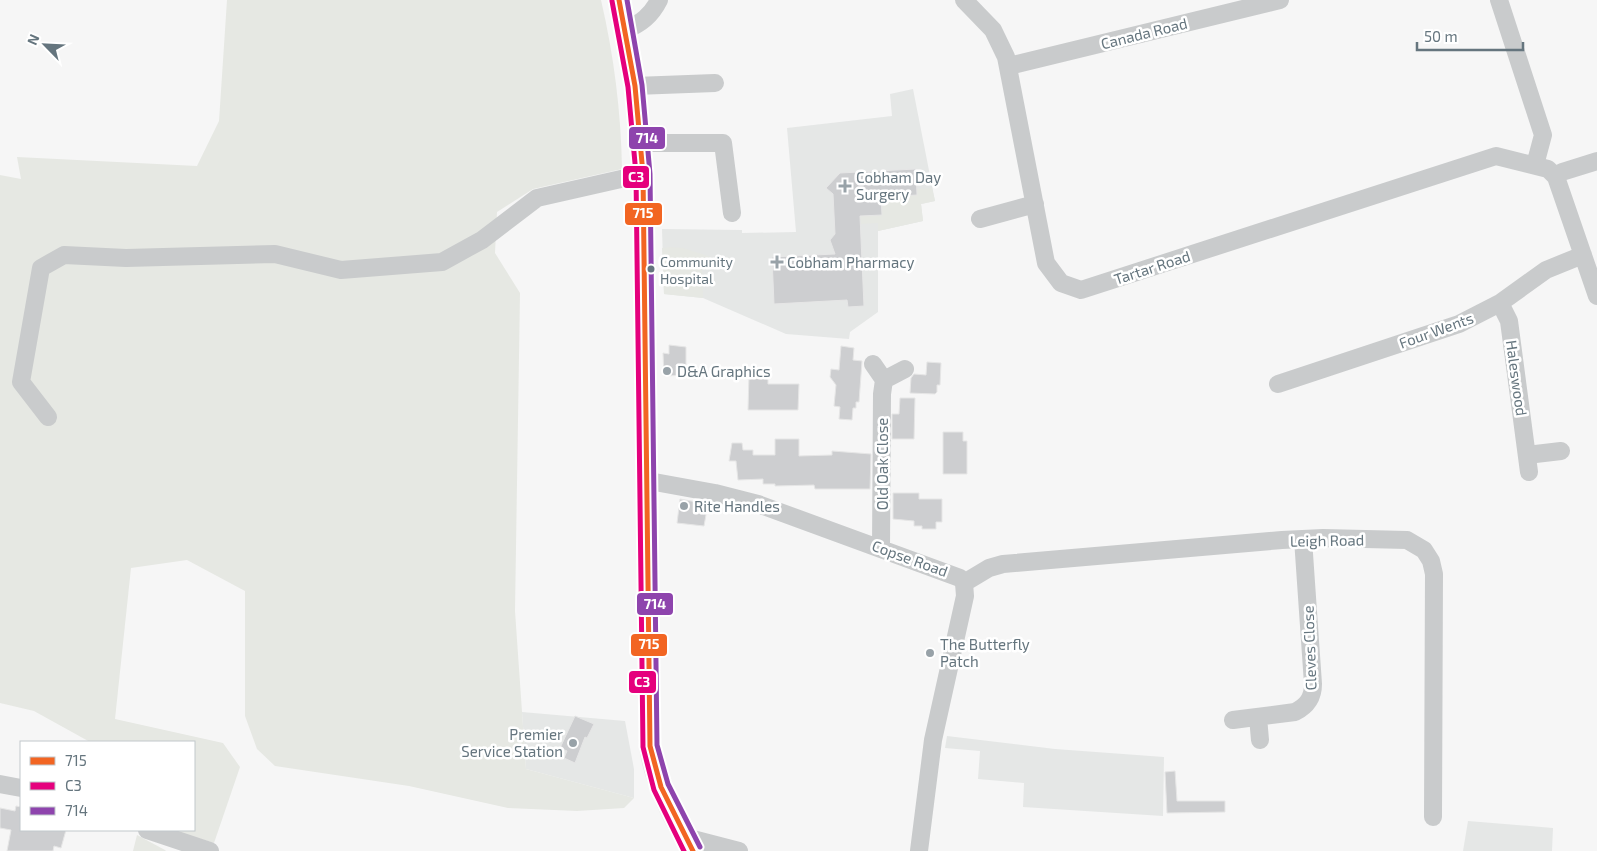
<svg xmlns="http://www.w3.org/2000/svg" width="1597" height="851" viewBox="0 0 1597 851" font-family="'Exo 2',sans-serif">
  <style>
    .built { fill: #e5e7e6 }
    .green { fill: #e6e8e3 }
    .building { fill: #cdced0; stroke: #e6e6e6 }
    .lines { fill: none; stroke-linecap: round; stroke-linejoin: round }
    .minor { stroke: #c9cbcc; stroke-width: 18 }
    .major { stroke: #dedfe0; stroke-width: 22 }
    .bus-1-casing { stroke: #fff; stroke-width: 9 }
    .bus-2-casing { stroke: #fff; stroke-width: 9 }
    .bus-3-casing { stroke: #fff; stroke-width: 9 }
    .bus-1 { stroke: #f26522; stroke-width: 5 }
    .bus-2 { stroke: #e5007d; stroke-width: 5 }
    .bus-3 { stroke: #8e44ad; stroke-width: 5 }
    .poi-dot { fill: #98a2a8; stroke: #fff; stroke-width: 2 }
    .bus-dot { fill: #65757e; stroke: #fff; stroke-width: 2 }
    .labels { text-anchor: middle; dominant-baseline: central; stroke-width: 5; stroke-linejoin: round; paint-order: stroke }
    .bus-label { font-size: 14px; fill: #65757e; stroke: #fff; text-anchor: start }
    .street-label { font-size: 15px; fill: #65757e; stroke: #fff }
    .poi-label { font-size: 15px; fill: #65757e; stroke: #fff; text-anchor: start }
    .line-badge { stroke: #fff; stroke-width: 2 }
    .badge-label { font-size: 14px; text-anchor: middle; font-weight: bold; fill: #fff }
  </style>
  <rect width="100%" height="100%" fill="#f6f6f6"/>
  <path class="built" d="M913,89L935,201L921,204L923,221L878,231V312L850,332L849,339L786,334L703,298L664,294L662,229L742,230V233L796,232L787,128L892,116L890,94Z
    M522,712L625,721L634,769V798L526,769Z
    M947,736L1055,749L1164,757L1163,816L1023,807L1024,783L978,779L980,751L945,748Z
    M1468,821L1553,828L1552,851H1463Z"/>
  <path class="green" d="M227,0H601C614,56 621,112 622,169L533,189L497,212L495,253L520,293L515,611L526,769L634,798L624,808L577,811L508,808L409,786L275,766L257,749L245,716V591L187,560L131,568L115,719L223,743L240,767L214,843L171,830H194V742H90L34,711L0,703V175L21,179L17,157L197,166L219,121Z
    M932,188L935,201L921,204L923,221L878,231V223L860,224V216L881,197L917,195V189Z
    M671,247L683,248L711,257L702,258L703,298L664,294L662,248Z
    M137,835L165,850L166,851H133Z"/>
  <path class="building" d="M916,169L917,195L881,197L882,215L860,216L864,306L848,307L847,300L774,304L772,257L835,254L830,240L835,234L833,194L826,188L840,173Z
    M669,345L686,347V375L664,376L663,353L669,354Z
    M841,346L854,348L853,360L862,361L859,402H856V408H853L852,420L839,419L840,407L834,406L836,385L830,377L831,369L839,370Z
    M927,362L941,363L940,385H937V392L935,394L910,393L911,378L914,374L926,375Z
    M749,375L768,377V384H799L798,410H748Z
    M900,398H915L914,439H892V414H899Z
    M943,432H963V441H967V474H943Z
    M775,439H799V456L832,455V451L871,454L870,489H815L814,485L775,486V484H763V479L738,480L736,461H729L732,443H742L743,450H753V455H775Z
    M893,493H919V499H942V522H936V529H922V526H914V521L893,519Z
    M680,499L708,504L704,526L677,523Z
    M575,716L594,724L587,738L585,737L575,763L564,758L567,751L560,748Z
    M1175,771L1177,801H1225V812L1167,813L1165,772Z
    M16,806L21,807V830H66L61,848L54,846L53,851H7L11,830L0,828V808L15,811Z"/>
  <g class="lines">
    <path class="minor" d="M964,0L993,30L1006,57L1046,263L1061,283L1081,290L1496,156L1548,169L1556,177L1597,296
      M1499,0L1543,135L1535,165
      M626,30C641,23 651,16 659,0
      M1009,66L1280,0
      M635,86L715,83
      M642,143H723L732,213
      M1556,177L1562,172L1597,161
      M980,219L1035,204
      M1500,303L1509,321L1529,472
      M873,364L884,380L882,394L881,548
      M884,380L905,369
      M1278,384L1459,324L1500,303L1546,270L1583,255
      M48,417L21,382L41,268L64,255L126,258L275,254L341,270L442,262L482,240L537,198L643,174
      M1527,455L1561,451
      M649,481L715,493L758,504L960,578L964,583L965,596L933,740L919,851
      M964,583L989,568L1003,564L1282,540L1323,538L1407,540L1424,550L1431,561L1434,574L1433,817
      M1258,717L1260,740
      M1233,720L1295,712C1307,706 1313,698 1313,684L1303,539
      M0,784L21,788
      M147,830L210,851
      M685,837L739,851"/>
    <path class="major" d="M619,0L635,86L643,174L650,746C655,783 674,818 693,851"/>
    <g class="bus-1-casing">
      <path id="bus-1" d="M619,0L635,86L643,174L650,746L661,787L693,851"/>
    </g>
    <g class="bus-2-casing">
      <path id="bus-2" d="M612,1L628,87L636,174L643,747L654,790L684,851"/>
    </g>
    <g class="bus-3-casing">
      <path id="bus-3" d="M627,0L642,85L650,174L657,745L668,784L700,847"/>
    </g>
    <use href="#bus-1" class="bus-1"/>
    <use href="#bus-2" class="bus-2"/>
    <use href="#bus-3" class="bus-3"/>
  </g>
  <g class="poi-dot">
    <path d="M842.5 178.5h5v5h5v5h-5v5h-5v-5h-5v-5h5z"/>
    <path d="M774.5 254.5h5v5h5v5h-5v5h-5v-5h-5v-5h5z"/>
    <circle cx="667" cy="371" r="5"/>
    <circle cx="684" cy="506" r="5"/>
    <circle cx="930" cy="653" r="5"/>
    <circle cx="573" cy="743" r="5"/>
  </g>
  <circle class="bus-dot" cx="651" cy="269" r="4.5"/>
  <g class="labels">
    <g class="bus-label">
      <text x="660" y="261">Community<tspan x="660" dy="17">Hospital</tspan></text>
    </g>
    <g class="street-label">
      <text transform="translate(1144 33) rotate(-14)">Canada Road</text>
      <text transform="translate(1152 267) rotate(-18)">Tartar Road</text>
      <text transform="translate(1436 330) rotate(-20)">Four Wents</text>
      <text transform="translate(1517 378) rotate(82)">Haleswood</text>
      <text transform="translate(882 464) rotate(-90)">Old Oak Close</text>
      <text transform="translate(1327 540) rotate(-1)">Leigh Road</text>
      <text transform="translate(910 558) rotate(20)">Copse Road</text>
      <text transform="translate(1309 648) rotate(-92)">Cleves Close</text>
    </g>
    <g class="poi-label">
      <text x="856" y="177">Cobham Day<tspan x="856" dy="17">Surgery</tspan></text>
      <text x="787" y="262">Cobham Pharmacy</text>
      <text x="677" y="371">D&amp;A Graphics</text>
      <text x="694" y="506">Rite Handles</text>
      <text x="940" y="644">The Butterfly<tspan x="940" dy="17">Patch</tspan></text>
      <text x="563" y="734" text-anchor="end">Premier<tspan x="563" dy="17">Service Station</tspan></text>
    </g>
  </g>
  <g class="line-badge">
    <rect x="628" y="126" width="38" height="24" rx="5" fill="#8e44ad"/>
    <rect x="622" y="165" width="28" height="24" rx="5" fill="#e5007d"/>
    <rect x="624" y="202" width="39" height="24" rx="5" fill="#f26522"/>
    <rect x="636" y="592" width="38" height="24" rx="5" fill="#8e44ad"/>
    <rect x="630" y="633" width="38" height="24" rx="5" fill="#f26522"/>
    <rect x="628" y="670" width="29" height="24" rx="5" fill="#e5007d"/>
  </g>
  <g class="badge-label">
    <text x="647" y="143">714</text>
    <text x="636" y="182">C3</text>
    <text x="643" y="218">715</text>
    <text x="655" y="609">714</text>
    <text x="649" y="649">715</text>
    <text x="642" y="687">C3</text>
  </g>
  <rect x="20" y="741" width="175" height="90" fill="#ffffff" stroke="#c1c8cb"/>
  <rect x="30" y="757" width="25" height="8" fill="#f26522" stroke="#c1c8cb"/>
  <text x="65" y="766" font-size="15" fill="#65757e">715</text>
  <rect x="30" y="782" width="25" height="8" fill="#e5007d" stroke="#c1c8cb"/>
  <text x="65" y="791" font-size="15" fill="#65757e">C3</text>
  <rect x="30" y="807" width="25" height="8" fill="#8e44ad" stroke="#c1c8cb"/>
  <text x="65" y="816" font-size="15" fill="#65757e">714</text>
  <g transform="translate(45 45) rotate(294)" stroke="#ffffff" stroke-width="4" paint-order="stroke">
  <path d="M0-4L9 19L0 12L-9 19Z" fill="#65757e"/>
  <text y="-8" font-size="14" font-weight="bold" text-anchor="middle" fill="#65757e">N</text>
  </g>
  <path d="M1417 42v8h106v-8" fill="none" stroke="#65757e" stroke-width="2.5"/>
  <text x="1424" y="42" font-size="15" fill="#65757e" stroke="#ffffff" stroke-width="4" paint-order="stroke">50 m</text>
</svg>
